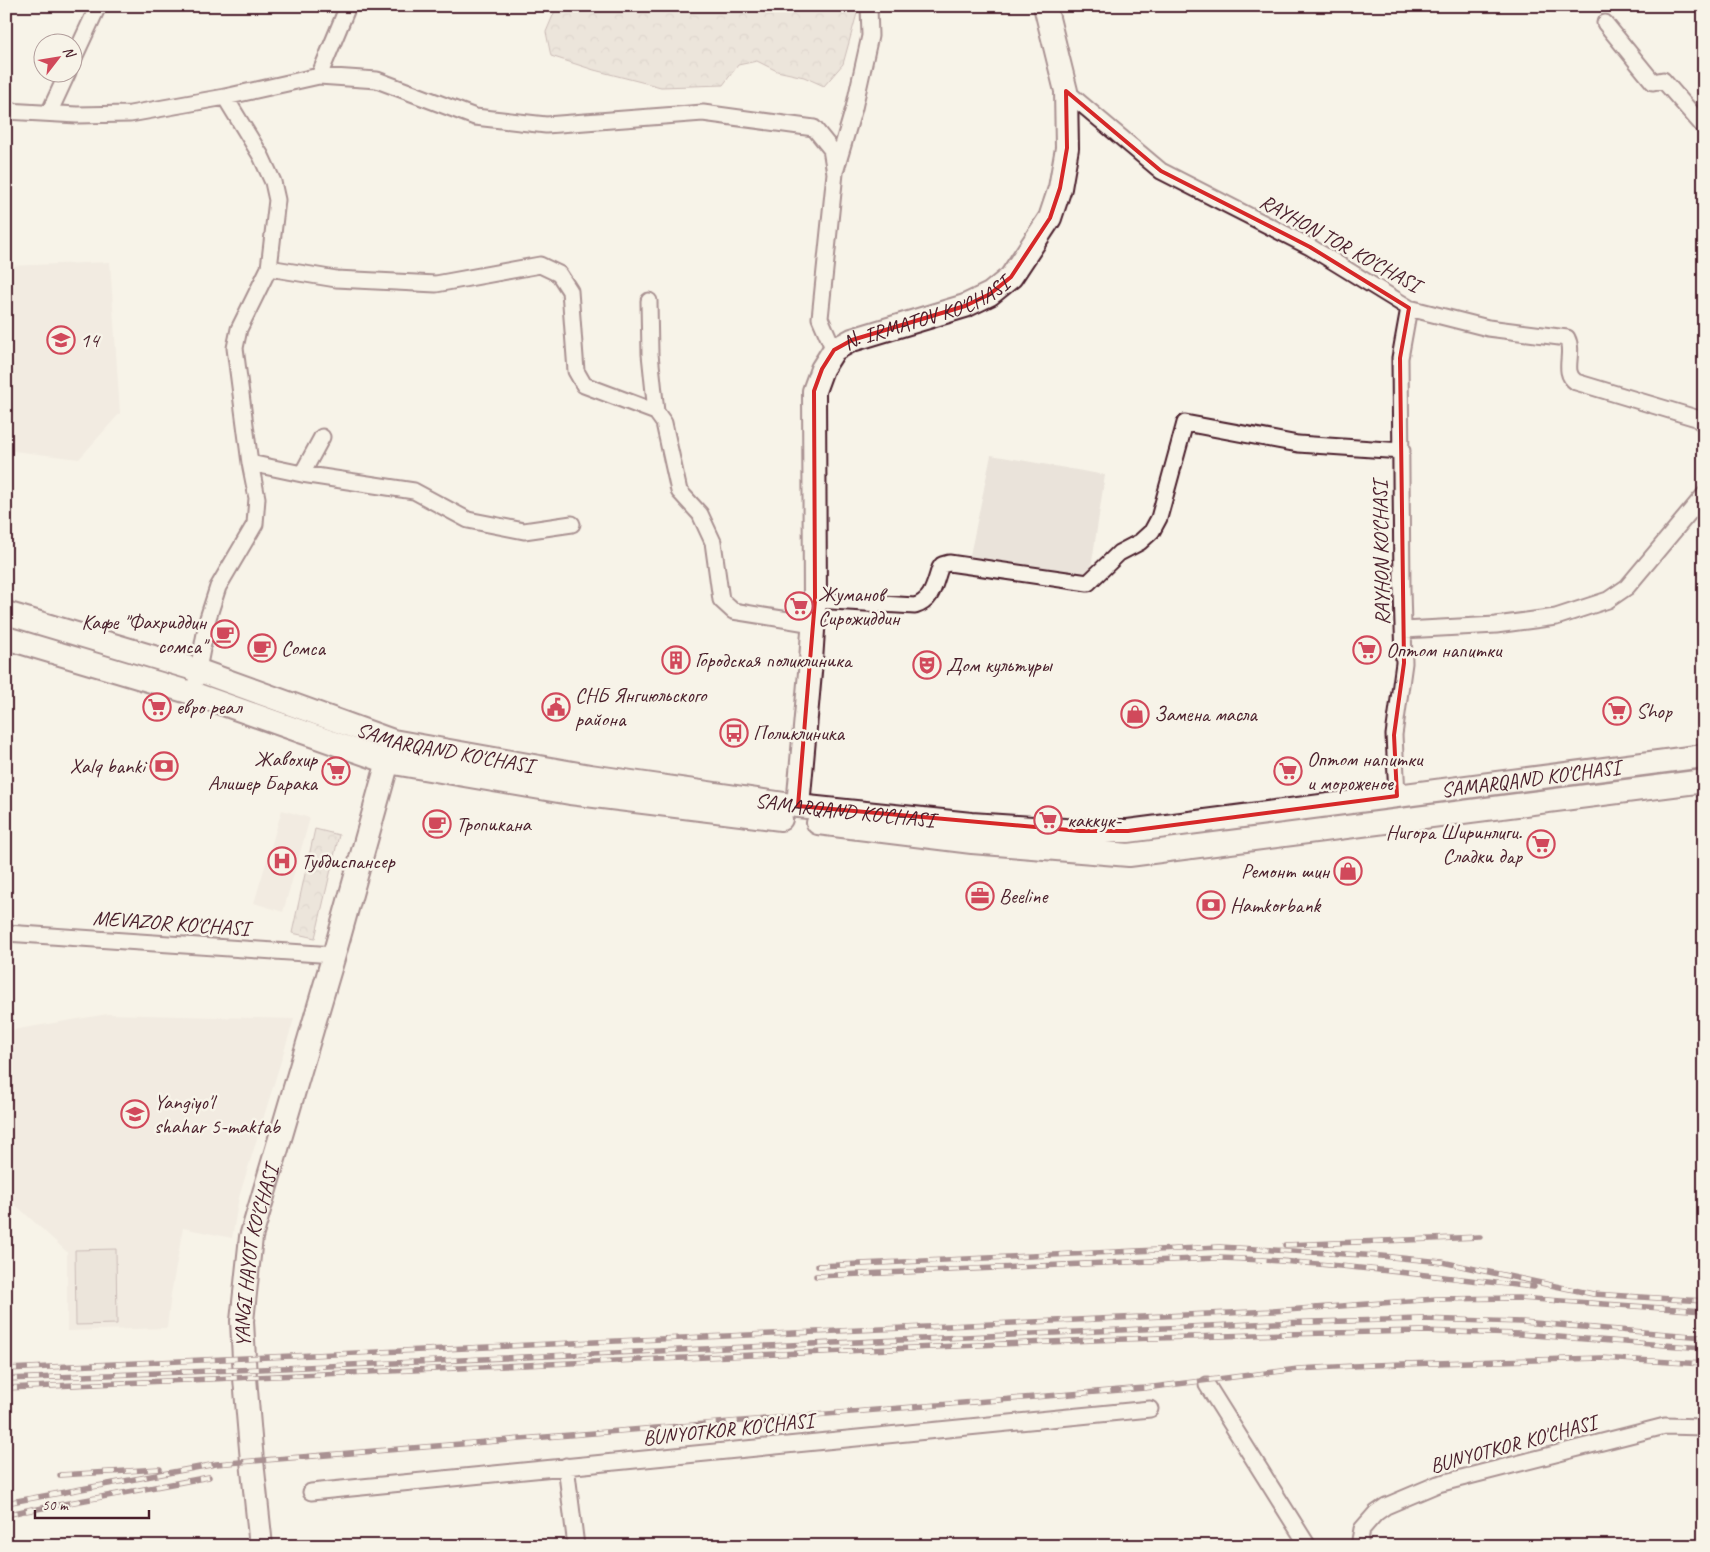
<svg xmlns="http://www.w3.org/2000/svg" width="1710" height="1552" viewBox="0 0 1710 1552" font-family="Caveat,sans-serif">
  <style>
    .built { fill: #eae3da }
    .forest { fill: url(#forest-crowns); stroke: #947a7c }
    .garden { fill: #ded4cc; stroke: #947a7c }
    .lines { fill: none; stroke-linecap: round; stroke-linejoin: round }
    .street-casing { stroke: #4a1f2b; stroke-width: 19 }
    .secondary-casing { stroke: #4a1f2b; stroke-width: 26 }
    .street { stroke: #f7f3e8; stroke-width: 15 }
    .secondary { stroke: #f7f3e8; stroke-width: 22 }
    .rail-casing { stroke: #4a1f2b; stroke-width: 5.5 }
    .rail { stroke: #f7f3e8; stroke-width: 4; stroke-dasharray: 11; stroke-linecap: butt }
    .marked { fill: none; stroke: #d62828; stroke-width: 4; stroke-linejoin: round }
    .labels { text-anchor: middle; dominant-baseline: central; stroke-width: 5; stroke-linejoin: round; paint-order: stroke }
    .street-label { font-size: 21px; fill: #4a1f2b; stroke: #f7f3e8 }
    .poi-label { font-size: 21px; fill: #4a1f2b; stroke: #f7f3e8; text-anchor: start }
  </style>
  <defs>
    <pattern id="forest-crowns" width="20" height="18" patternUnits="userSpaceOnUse" patternTransform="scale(1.25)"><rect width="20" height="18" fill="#ded4cc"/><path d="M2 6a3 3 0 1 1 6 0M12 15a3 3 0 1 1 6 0" fill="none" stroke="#c0b6af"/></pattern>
  </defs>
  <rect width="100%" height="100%" fill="#f7f3e8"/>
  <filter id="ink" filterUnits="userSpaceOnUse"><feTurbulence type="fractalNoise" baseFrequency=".02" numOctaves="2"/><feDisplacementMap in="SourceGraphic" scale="10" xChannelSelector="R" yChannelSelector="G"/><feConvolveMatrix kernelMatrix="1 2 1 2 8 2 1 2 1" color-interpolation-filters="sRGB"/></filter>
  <g filter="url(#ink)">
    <path class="built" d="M110,262L120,413L79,459L6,450V266Z
      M991,455L1105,475L1090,575L969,560Z
      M282,810L310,818L283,912L254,903Z
      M108,1014L294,1019L239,1197L232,1238L183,1228L171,1294L167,1328L67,1331V1252L6,1196V1031Z"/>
    <path class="forest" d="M557,6H859L843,64L824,86L804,77L777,71L757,61L738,65L723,85L661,87L594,70L551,56L546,32Z
      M315,829L339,835L315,938L292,933Z"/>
    <path class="garden" d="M116,1249L117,1324L76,1325L75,1250Z"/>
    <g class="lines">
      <g class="street-casing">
        <path id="street" d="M1605,23L1653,82L1663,80L1704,127
          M72,62L98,6
          M319,76L348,6
          M1066,91L1161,171L1310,247L1409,308L1488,328L1567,338C1575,353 1561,372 1576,382L1696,418L1704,424
          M6,111L77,115L130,114L225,97L319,76L377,80L475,117L546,125L703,113L814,128L831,149L835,173L820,318L834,350
          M49,113L68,72
          M836,169L854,108L870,36L869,6
          M269,268L336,279L436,284L540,265L559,274L570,291L576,371L584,385L656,412L664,423L679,491L700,514L713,542L721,600L733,611L813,624
          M649,301L650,354L656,412
          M250,463L302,474L414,491L468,520L524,531L572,524
          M302,474L322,437
          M815,600L915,606C933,600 934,585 940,568L942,565L949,563L1088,583L1119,553L1140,542L1152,531L1159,518L1185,423L1298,444L1402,451
          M1404,630L1496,625L1556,617L1608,600L1627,587L1704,495
          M196,680L208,618L218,587L255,524L257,498L250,463L235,348L239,329L269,268L277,200L273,182L261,156L225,97
          M1397,796L1394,735L1404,663L1402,589L1400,358L1409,308
          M6,933L334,955
          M1207,1385L1308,1546
          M566,1466L576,1546
          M311,1492L1150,1409
          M1359,1546L1362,1529L1376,1513L1386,1506L1438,1484L1665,1426L1704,1427"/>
      </g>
      <g class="secondary-casing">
        <g id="secondary">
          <path id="s1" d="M6,613L197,670L393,741L590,776L798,806L971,824L1080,831H1128L1704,756"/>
          <path d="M6,638L195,694L388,762L570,793L781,819"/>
          <path id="s2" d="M798,806L811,661L815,600L814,391L822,369L834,350L852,340L965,306L990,294L1011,277L1050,218L1060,188L1067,148L1066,91L1045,6"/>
          <path d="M818,823L972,842L1129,855L1704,781"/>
          <path id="s3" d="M261,1546L252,1461L245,1378L242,1321L251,1237L334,955L392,747"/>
        </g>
      </g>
      <use href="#street" class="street"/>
      <use href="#secondary" class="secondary"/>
      <g class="rail-casing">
        <path id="rail" d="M1285,1245L1480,1237
          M818,1266L1220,1247L1381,1256L1442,1262L1593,1294L1704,1301
          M816,1276L1218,1258C1323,1261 1429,1276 1534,1287
          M6,1369L1273,1311L1436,1299L1519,1298L1704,1311
          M6,1379L260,1369L1275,1323L1422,1319L1522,1322L1704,1337
          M6,1388L1094,1340L1285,1334L1420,1331L1519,1334L1704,1348
          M60,1475L160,1469
          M6,1503L216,1464L1145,1388L1298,1369L1372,1365L1601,1358L1704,1364
          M26,1511L209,1477
          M6,1515L32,1509"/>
      </g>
      <use href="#rail" class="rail"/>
    </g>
  </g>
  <path d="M0 0H1710V1552H0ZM1066,91L1161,171L1310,247L1409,308L1400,358L1404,663L1394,735L1397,796L1128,831H1080L798,806L815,600L814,391L822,369L834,350L852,340L965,306L990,294L1011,277L1050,218L1060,188L1067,148Z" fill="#f7f3e8" fill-opacity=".55" fill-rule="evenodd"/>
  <path class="marked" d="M1066,91L1161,171L1310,247L1409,308L1400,358L1404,663L1394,735L1397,796L1128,831H1080L798,806L815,600L814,391L822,369L834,350L852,340L965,306L990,294L1011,277L1050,218L1060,188L1067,148Z"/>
  <defs>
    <g id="school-ring" transform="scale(1.4375)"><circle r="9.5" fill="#f7f3e8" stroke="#d1495b" stroke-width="1.5"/><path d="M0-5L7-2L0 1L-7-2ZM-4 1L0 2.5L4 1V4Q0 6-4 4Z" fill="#d1495b"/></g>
    <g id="supermarket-ring" transform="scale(1.4375)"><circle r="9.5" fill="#f7f3e8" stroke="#d1495b" stroke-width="1.5"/><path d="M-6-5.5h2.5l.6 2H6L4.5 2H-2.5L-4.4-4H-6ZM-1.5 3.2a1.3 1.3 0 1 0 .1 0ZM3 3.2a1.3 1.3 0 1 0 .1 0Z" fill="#d1495b"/></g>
    <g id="cafe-ring" transform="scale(1.4375)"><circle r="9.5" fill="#f7f3e8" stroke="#d1495b" stroke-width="1.5"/><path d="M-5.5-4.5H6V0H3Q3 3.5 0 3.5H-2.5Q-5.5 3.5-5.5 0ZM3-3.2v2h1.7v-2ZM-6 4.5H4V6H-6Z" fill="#d1495b"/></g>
    <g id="building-ring" transform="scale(1.4375)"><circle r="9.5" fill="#f7f3e8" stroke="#d1495b" stroke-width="1.5"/><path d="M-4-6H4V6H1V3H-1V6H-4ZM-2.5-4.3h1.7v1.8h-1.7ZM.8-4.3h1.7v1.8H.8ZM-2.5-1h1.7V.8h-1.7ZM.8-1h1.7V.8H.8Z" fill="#d1495b"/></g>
    <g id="theatre-ring" transform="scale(1.4375)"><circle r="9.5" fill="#f7f3e8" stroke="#d1495b" stroke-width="1.5"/><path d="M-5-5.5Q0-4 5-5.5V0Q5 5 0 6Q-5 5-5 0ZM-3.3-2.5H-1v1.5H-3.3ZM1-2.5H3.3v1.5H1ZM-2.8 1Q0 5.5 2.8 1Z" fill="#d1495b"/></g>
    <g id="civic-ring" transform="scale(1.4375)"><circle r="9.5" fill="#f7f3e8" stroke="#d1495b" stroke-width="1.5"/><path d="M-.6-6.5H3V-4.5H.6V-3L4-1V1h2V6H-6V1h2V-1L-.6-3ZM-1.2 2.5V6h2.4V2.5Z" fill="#d1495b"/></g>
    <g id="shop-ring" transform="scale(1.4375)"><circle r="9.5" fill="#f7f3e8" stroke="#d1495b" stroke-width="1.5"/><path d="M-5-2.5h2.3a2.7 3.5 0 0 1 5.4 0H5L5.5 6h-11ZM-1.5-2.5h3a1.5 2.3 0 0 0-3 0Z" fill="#d1495b"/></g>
    <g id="bus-ring" transform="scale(1.4375)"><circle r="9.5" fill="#f7f3e8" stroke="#d1495b" stroke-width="1.5"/><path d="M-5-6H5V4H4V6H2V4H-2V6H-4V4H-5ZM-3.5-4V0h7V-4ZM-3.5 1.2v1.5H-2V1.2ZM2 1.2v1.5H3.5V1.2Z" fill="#d1495b"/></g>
    <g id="bank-ring" transform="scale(1.4375)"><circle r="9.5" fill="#f7f3e8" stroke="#d1495b" stroke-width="1.5"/><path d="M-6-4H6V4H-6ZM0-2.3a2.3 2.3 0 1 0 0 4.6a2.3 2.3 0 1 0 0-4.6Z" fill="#d1495b"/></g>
    <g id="hospital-ring" transform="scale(1.4375)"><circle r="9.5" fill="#f7f3e8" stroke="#d1495b" stroke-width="1.5"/><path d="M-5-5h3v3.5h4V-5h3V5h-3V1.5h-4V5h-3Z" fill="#d1495b"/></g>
    <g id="office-ring" transform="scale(1.4375)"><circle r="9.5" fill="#f7f3e8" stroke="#d1495b" stroke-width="1.5"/><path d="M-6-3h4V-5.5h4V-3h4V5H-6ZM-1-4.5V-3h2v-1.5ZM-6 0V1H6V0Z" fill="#d1495b"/></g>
  </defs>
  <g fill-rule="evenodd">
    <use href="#school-ring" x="61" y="340"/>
    <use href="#supermarket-ring" x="799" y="606"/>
    <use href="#cafe-ring" x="225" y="634"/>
    <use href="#cafe-ring" x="262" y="648"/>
    <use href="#supermarket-ring" x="1367" y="650"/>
    <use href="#building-ring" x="676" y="660"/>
    <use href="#theatre-ring" x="927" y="665"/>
    <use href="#supermarket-ring" x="157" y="707"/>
    <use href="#civic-ring" x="556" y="707"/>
    <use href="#supermarket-ring" x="1617" y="711"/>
    <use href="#shop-ring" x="1135" y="714"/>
    <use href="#bus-ring" x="734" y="733"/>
    <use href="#bank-ring" x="164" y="766"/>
    <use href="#supermarket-ring" x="336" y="771"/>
    <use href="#supermarket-ring" x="1288" y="771"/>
    <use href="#supermarket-ring" x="1048" y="820"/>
    <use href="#cafe-ring" x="437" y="824"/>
    <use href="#supermarket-ring" x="1541" y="844"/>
    <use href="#hospital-ring" x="282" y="861"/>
    <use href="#shop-ring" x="1348" y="871"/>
    <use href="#office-ring" x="980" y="896"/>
    <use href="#bank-ring" x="1211" y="905"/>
    <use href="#school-ring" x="135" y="1114"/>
  </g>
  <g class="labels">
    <g class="street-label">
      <text transform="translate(1340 243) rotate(29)">RAYHON TOR KO'CHASI</text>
      <text stroke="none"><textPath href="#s2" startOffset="561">N. IRMATOV KO'CHASI</textPath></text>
      <text transform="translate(1381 553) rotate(-91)">RAYHON KO'CHASI</text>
      <text stroke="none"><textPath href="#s1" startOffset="460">SAMARQAND KO'CHASI</textPath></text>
      <text stroke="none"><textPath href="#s1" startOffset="1555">SAMARQAND KO'CHASI</textPath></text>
      <text stroke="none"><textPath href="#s1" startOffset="865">SAMARQAND KO'CHASI</textPath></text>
      <text transform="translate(171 923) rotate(4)">MEVAZOR KO'CHASI</text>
      <text stroke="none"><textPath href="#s3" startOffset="292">YANGI HAYOT KO'CHASI</textPath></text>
      <text transform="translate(728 1429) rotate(-6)">BUNYOTKOR KO'CHASI</text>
      <text transform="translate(1513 1444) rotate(-15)">BUNYOTKOR KO'CHASI</text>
    </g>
    <g class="poi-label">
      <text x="80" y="340">14</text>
      <text x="818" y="594">Жуманов<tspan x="818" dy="24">Сирожиддин</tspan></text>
      <text x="206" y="622" text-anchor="end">Кафе "Фахриддин<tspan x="206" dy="24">сомса"</tspan></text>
      <text x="281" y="648">Сомса</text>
      <text x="1386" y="650">Оптом напитки</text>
      <text x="695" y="660">Городская поликлиника</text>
      <text x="946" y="665">Дом культуры</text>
      <text x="575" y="695">СНБ Янгиюльского<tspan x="575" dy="24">района</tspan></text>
      <text x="176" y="707">евро реал</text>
      <text x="1636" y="711">Shop</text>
      <text x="1154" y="714">Замена масла</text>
      <text x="753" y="733">Поликлиника</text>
      <text x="317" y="759" text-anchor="end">Жавохир<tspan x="317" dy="24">Алишер Барака</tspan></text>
      <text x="1307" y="759">Оптом напитки<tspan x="1307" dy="24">и мороженое</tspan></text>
      <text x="145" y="766" text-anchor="end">Xalq banki</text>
      <text x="1067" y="820">каккук-</text>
      <text x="456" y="824">Тропикана</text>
      <text x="1522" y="832" text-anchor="end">Нигора Ширинлиги.<tspan x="1522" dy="24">Сладки дар</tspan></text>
      <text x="301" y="861">Тубдиспансер</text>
      <text x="1329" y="871" text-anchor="end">Ремонт шин</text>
      <text x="999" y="896">Beeline</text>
      <text x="1230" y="905">Hamkorbank</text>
      <text x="154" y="1102">Yangiyo'l<tspan x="154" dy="24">shahar 5-maktab</tspan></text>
    </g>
  </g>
  <rect width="1710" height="1552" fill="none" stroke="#f7f3e8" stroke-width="25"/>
  <rect x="12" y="12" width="1685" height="1527" fill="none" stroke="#4a1f2b" stroke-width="2" filter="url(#ink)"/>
  <g transform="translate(58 58) rotate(59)"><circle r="24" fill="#f7f3e8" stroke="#b29e9c"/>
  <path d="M0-4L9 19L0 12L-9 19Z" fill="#d1495b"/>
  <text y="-8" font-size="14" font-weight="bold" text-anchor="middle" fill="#4a1f2b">N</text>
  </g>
  <path d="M35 1510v8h114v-8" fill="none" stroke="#4a1f2b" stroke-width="2.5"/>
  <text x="42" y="1510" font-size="15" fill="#4a1f2b" stroke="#f7f3e8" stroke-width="4" paint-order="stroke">50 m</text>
</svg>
